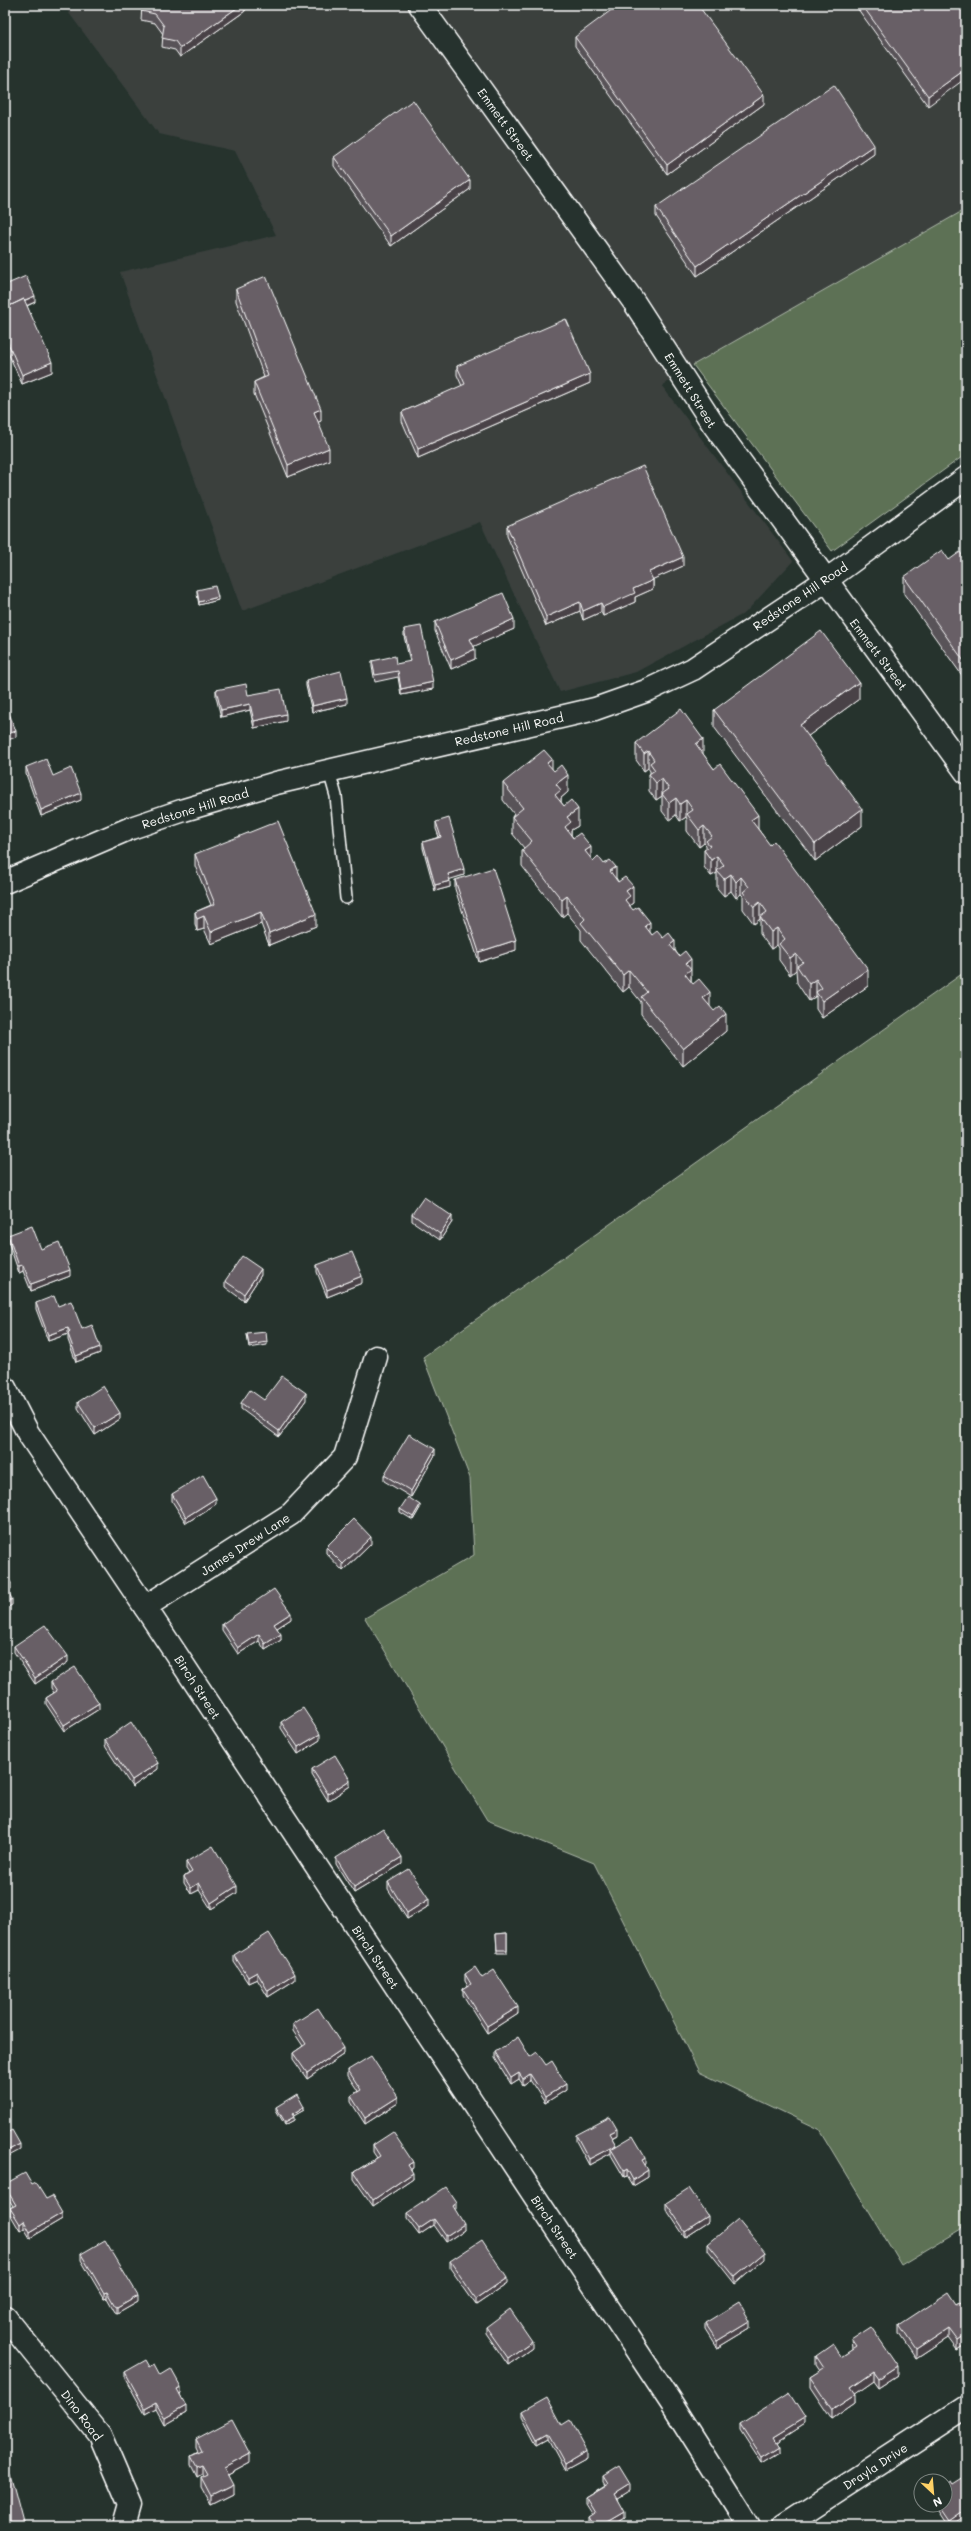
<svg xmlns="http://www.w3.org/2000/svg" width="971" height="2531" viewBox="0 0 971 2531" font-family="Mali,sans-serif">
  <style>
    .built { fill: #3a403e }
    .green { fill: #5d7155; stroke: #aeb8aa }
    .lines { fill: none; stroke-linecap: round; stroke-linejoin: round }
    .service-casing { stroke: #fff; stroke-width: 14 }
    .minor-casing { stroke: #fff; stroke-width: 25 }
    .secondary-casing { stroke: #fff; stroke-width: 25 }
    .service { stroke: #26332d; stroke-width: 11 }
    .minor { stroke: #26332d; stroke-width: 22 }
    .secondary { stroke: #26332d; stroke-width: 22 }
    .wall { fill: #595258; stroke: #fff }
    .shaded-wall { fill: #494247; stroke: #fff }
    .building { fill: #685f66; stroke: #fff }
    .labels { text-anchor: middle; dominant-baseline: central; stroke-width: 3.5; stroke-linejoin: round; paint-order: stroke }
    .street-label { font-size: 12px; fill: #fff; stroke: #26332d }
  </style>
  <rect width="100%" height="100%" fill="#26332d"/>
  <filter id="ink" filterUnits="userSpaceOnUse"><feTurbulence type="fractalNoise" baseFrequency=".025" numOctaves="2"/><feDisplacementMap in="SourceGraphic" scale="8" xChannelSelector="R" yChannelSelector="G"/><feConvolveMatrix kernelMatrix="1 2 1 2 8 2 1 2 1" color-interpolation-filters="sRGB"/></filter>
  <g filter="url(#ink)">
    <path class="built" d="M63,5H966V209L693,365L662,386L793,561L745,613L636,672L560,692L480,522L242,611L120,272L276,235L235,151L159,134Z"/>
    <path class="green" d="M966,209V454L832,551L693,365Z
      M966,971V2226L901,2265L819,2129L699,2072L594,1863L487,1820L365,1618L474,1555L470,1478L423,1357Z"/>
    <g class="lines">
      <g class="service-casing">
        <path id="service" d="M329,771L336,796L346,898"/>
      </g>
      <g class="minor-casing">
        <path id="minor" d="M420,5L634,302L713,424L966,772
          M145,1607L291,1514L345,1457L376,1357
          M5,2317L100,2435L130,2505L124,2526
          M783,2526L966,2407"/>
      </g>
      <g class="secondary-casing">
        <path id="secondary" d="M5,882L131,828L184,810L276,783L595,709L646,691L693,669L825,581L966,478
          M5,1388L28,1433L145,1607L672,2404L749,2526"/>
      </g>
      <use href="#service" class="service"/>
      <use href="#minor" class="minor"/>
      <use href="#secondary" class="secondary"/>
    </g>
    <path class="wall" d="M142,5H245V11L180,57L175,50L162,47L163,34L155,23L141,20Z
      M855,5H966L928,106Z
      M575,37L764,104L667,174L575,46Z
      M874,154L697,276L656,216V207Z
      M334,157L470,189L391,246L334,166Z
      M5,285L35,302L27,306L52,372L22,384L5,346Z
      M236,289L321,421L318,422L329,460L288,477L254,394V382L264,377L236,301Z
      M457,366L590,383L418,458L402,421V412L462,386L457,375Z
      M507,526L683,566L653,579V589L635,597V602L603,616L601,612L583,620L580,611L546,626L507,536Z
      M949,560L966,561V681L904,594V577Z
      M197,590L218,600L199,605L197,594Z
      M435,622L514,629L474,646L475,659L451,669L435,631Z
      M404,629L433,689L401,695L398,677L375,682L372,667V661L396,664L410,662L404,636Z
      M306,680L347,704L312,712L306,686Z
      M216,690L248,695L286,721L254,728L250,710L221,717L216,697Z
      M859,699L808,736L862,826L815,861L714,727V710Z
      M636,743L703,754L758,829L868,986L822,1018L816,1009V996L809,1001L797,983L796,970L790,975L779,960V948L777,945L771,949L760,934V919L754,924L743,909V896L741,894L736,898L731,891L724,896L717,888V873L711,876L704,867V850L706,849V845L704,843L699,847L687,831V819L686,817L680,821L676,815L669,820L662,811V796L656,800L649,791V774H650V771L648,768L644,771L636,760Z
      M26,767L53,776L81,800L41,816L26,774Z
      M552,769L568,792L561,798V802L578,826L571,830V835L593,861L616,878L633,903L630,905V907L652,935L663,938L675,950L691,976V982L710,1007L726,1031L683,1066L641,1014V1002L629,987L623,992L581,940V930L567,913L562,917L522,866V850L524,848L512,833V817L514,814L503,800V783Z
      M436,822L464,875L449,879L450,887L435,891L423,848V842L439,837L436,829Z
      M195,854L316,926L269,945L261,924L211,944L204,929L197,931L195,924V912L211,905L195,866Z
      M455,880L516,950L479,962L455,889Z
      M412,1214L452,1222L440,1240L412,1221Z
      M8,1235L70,1276L31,1291L23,1271L19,1273L8,1241Z
      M317,1265L362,1283L327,1297L317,1272Z
      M261,1275L244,1301L225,1287V1281Z
      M36,1303L58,1306L82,1329L100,1353L76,1362L68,1340V1334L48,1341L36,1309Z
      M247,1334L267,1342V1345L249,1348Z
      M264,1400H306L279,1437L241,1409V1403Z
      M78,1402L120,1419L95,1435L78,1408Z
      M435,1455L411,1497L384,1481V1475Z
      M172,1494L216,1504L186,1523L172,1501Z
      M420,1508L413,1520L400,1512V1509Z
      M371,1544L343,1571L326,1553V1547Z
      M291,1619L277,1628L281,1640L265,1650L259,1641L238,1654L222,1630V1624Z
      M14,1646L68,1662L35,1684L14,1652Z
      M51,1682L99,1709L64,1731L46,1704V1698L54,1693L51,1688Z
      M281,1722L320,1740L298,1754L281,1728Z
      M105,1740L158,1769L132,1787L105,1746Z
      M312,1769L350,1786L328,1801L312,1775Z
      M336,1858L402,1864L354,1893L336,1864Z
      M186,1862L237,1893L211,1909L199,1890L191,1894L184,1883V1877L189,1873L186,1869Z
      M388,1882L429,1906L407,1919L388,1889Z
      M507,1933V1953H497L496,1934Z
      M234,1955L295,1980L268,1997L257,1979L248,1983L234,1962Z
      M465,1974L482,1978L518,2013L487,2033L463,1995V1989L468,1986L465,1981Z
      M293,2024L344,2054L307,2079L293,2059V2053L303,2046L293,2031Z
      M495,2052L530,2057L546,2065L566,2090L545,2103L530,2080L523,2085L519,2079L511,2084L495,2058Z
      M348,2070L398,2103L365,2124L351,2102V2096L358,2091L348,2076Z
      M276,2107L304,2110L293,2116L294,2120L285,2125L276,2110Z
      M576,2135H617L612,2138L616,2146L646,2164L644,2165L648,2177L633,2186L627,2176L624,2177L611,2155V2153L589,2165L576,2141Z
      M373,2145L413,2168L411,2169L413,2179L373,2206L354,2179V2172L377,2158L373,2152Z
      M5,2184L32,2185L46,2199L62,2219L30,2238L24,2228L20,2231L10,2214V2208L13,2206L5,2193Z
      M666,2203L708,2222L685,2237L666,2209Z
      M457,2209L455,2211L464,2230L446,2242L434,2225L419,2235L407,2219V2213Z
      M708,2244L765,2259L735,2284L708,2250Z
      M81,2254L138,2301L117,2313L115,2312L107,2298L104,2299L81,2260Z
      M450,2261L507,2284L476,2305L450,2268Z
      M966,2299V2344L957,2350L948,2338L916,2359L899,2334V2325L957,2304Z
      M705,2323L750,2328L717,2348L705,2329Z
      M486,2327L532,2348L508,2365L486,2333Z
      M851,2340L898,2375L878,2388L873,2381L854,2394L855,2404L832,2420L810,2387V2377L820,2371L816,2365V2356L841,2357L852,2350Z
      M150,2367L161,2375L181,2393L180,2394L186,2413L165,2425L156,2408L145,2414L125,2378V2372Z
      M522,2411L562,2425L587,2458L565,2470L548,2439L537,2445L522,2417Z
      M740,2424H805L777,2442L780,2453L762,2464L740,2430Z
      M196,2439L250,2463L228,2475L233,2494L211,2505L201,2487V2477L203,2476L202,2474L197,2477L191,2465V2456L198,2452L196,2448Z
      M603,2476L630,2491L617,2499L624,2518L611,2526H592L589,2522V2516L593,2514L586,2503V2497L605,2485L603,2482Z
      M934,2505H945L950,2526H948Z"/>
    <path class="shaded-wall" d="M241,5H245V11L180,57V48Z
      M966,69V78L928,106V96Z
      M764,95V104L667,174V165Z
      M874,145V154L697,276V266Z
      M470,180V189L391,246V236Z
      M35,296V302L5,315V309Z
      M52,362V372L22,384V375Z
      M590,374V383L418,458V449Z
      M321,409V421L314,424V412Z
      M329,448V460L288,477V465Z
      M683,557V566L649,581V572Z
      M653,580V589L635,597V602L603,616V607L633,589Z
      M218,597V600L199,605V602Z
      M580,602V611L546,626V617Z
      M601,603V612L583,620V611Z
      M514,619V629L470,648V639Z
      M475,649V659L451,669V660Z
      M433,682V689L401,695V689Z
      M859,682V699L800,742V725Z
      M347,698V704L312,712V706Z
      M250,704V710L221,717V710Z
      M286,714V721L254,728V721Z
      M16,731V737L5,741V735Z
      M703,739V756L696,744Z
      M648,751V768L644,771V754Z
      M552,759V776L547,763Z
      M568,775V792L561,798V807L555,795L556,784Z
      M662,779V796L656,800V783Z
      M81,793V800L41,816V810Z
      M676,798V815L669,820V803Z
      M686,800V817L680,821V804Z
      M578,809V826L571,830V839L565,827L567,817Z
      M862,809V826L815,861V844Z
      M758,815V832L751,820Z
      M704,826V843L699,847V830Z
      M591,847V864L585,851Z
      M717,856V873L711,876V860Z
      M616,867V884L610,871Z
      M464,869V875L448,880V874Z
      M731,874V891L724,896V879Z
      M741,877V894L736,898V882Z
      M450,881V887L435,891V885Z
      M633,886V903L630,905V913L625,900L626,891Z
      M567,896V913L562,917V900Z
      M760,902V919L754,924V907Z
      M261,912V924L211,944V932Z
      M316,914V926L269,945V933Z
      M204,916V929L197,931V919Z
      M650,922V939L645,926Z
      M777,928V945L771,949V932Z
      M516,940V950L479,962V952Z
      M675,941V958L670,945Z
      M796,954V970L790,975V958Z
      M691,959V986L685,974L686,963Z
      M868,969V986L822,1018V1001Z
      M629,970V987L623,992V975Z
      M816,979V996L809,1001V984Z
      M710,992V1009L703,998Z
      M726,1014V1031L683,1066V1049Z
      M452,1216V1222L440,1240V1234Z
      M23,1265V1271L19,1273V1266Z
      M261,1269V1275L244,1301V1294Z
      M70,1270V1276L31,1291V1284Z
      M362,1276V1283L327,1297V1290Z
      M68,1328V1334L48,1341V1335Z
      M100,1347V1353L76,1362V1356Z
      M306,1393V1400L279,1437V1431Z
      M120,1413V1419L95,1435V1428Z
      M435,1449V1455L411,1497V1491Z
      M216,1498V1504L186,1523V1517Z
      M420,1505V1508L413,1520V1517Z
      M371,1537V1544L343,1571V1564Z
      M11,1583V1589L5,1592V1586Z
      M12,1599V1605L5,1609V1603Z
      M291,1613V1619L274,1630V1624Z
      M259,1634V1641L238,1654V1648Z
      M281,1634V1640L265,1650V1644Z
      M68,1656V1662L35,1684V1678Z
      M99,1703V1709L64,1731V1725Z
      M320,1734V1740L298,1754V1747Z
      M158,1763V1769L132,1787V1780Z
      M350,1780V1786L328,1801V1794Z
      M402,1857V1864L354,1893V1887Z
      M199,1883V1890L191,1894V1888Z
      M237,1886V1893L211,1909V1903Z
      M429,1899V1906L407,1919V1913Z
      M257,1972V1979L248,1983V1977Z
      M295,1974V1980L268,1997V1991Z
      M518,2007V2013L487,2033V2026Z
      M344,2048V2054L307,2079V2073Z
      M519,2073V2079L511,2084V2078Z
      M530,2074V2080L523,2085V2079Z
      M566,2084V2090L545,2103V2097Z
      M398,2097V2103L365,2124V2118Z
      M304,2107V2110L292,2117V2114Z
      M294,2117V2120L285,2125V2122Z
      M617,2129V2135L609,2139V2133Z
      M20,2144V2150L5,2158V2152Z
      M616,2145V2151L611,2149V2153L589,2165V2159Z
      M646,2158V2164L642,2167V2160Z
      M413,2162V2168L408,2171V2165Z
      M627,2169V2176L624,2177V2171Z
      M648,2170V2177L633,2186V2180Z
      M413,2173V2179L373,2206V2200Z
      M457,2203V2209L453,2212V2206Z
      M62,2213V2219L30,2238V2232Z
      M708,2216V2222L685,2237V2231Z
      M434,2219V2225L419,2235V2229Z
      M24,2221V2228L20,2231V2224Z
      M464,2224V2230L446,2242V2236Z
      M765,2252V2259L735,2284V2277Z
      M507,2278V2284L476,2305V2299Z
      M107,2292V2298L104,2299V2293Z
      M138,2295V2301L117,2313V2307Z
      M750,2321V2328L717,2348V2341Z
      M948,2329V2338L916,2359V2350Z
      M966,2335V2344L957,2350V2341Z
      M532,2341V2348L508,2365V2358Z
      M898,2366V2375L878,2388V2379Z
      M873,2372V2381L850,2397V2388Z
      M181,2387V2393L177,2396V2389Z
      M855,2395V2404L832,2420V2410Z
      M156,2402V2408L145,2414V2408Z
      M186,2406V2413L165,2425V2418Z
      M805,2418V2424L774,2444V2437Z
      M548,2433V2439L537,2445V2439Z
      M780,2447V2453L762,2464V2458Z
      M587,2451V2458L565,2470V2464Z
      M250,2454V2463L224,2477V2468Z
      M202,2465V2474L197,2477V2467Z
      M630,2484V2491L614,2501V2494Z
      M233,2485V2494L211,2505V2496Z
      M966,2509V2515L950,2526H949V2521Z
      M624,2512V2518L611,2526H600Z"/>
    <path class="building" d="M142,5H241L180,48L175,41L162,38L164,26L155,14L141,11Z
      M618,5H698L764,95L667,165L575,37Z
      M862,5H966V69L928,96Z
      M834,85L874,145L697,266L656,207Z
      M413,100L470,180L391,236L334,157Z
      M26,276L35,296L25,300L24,299L5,308V285Z
      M266,276L321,409L314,412L329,448L288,465L254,382L268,376L236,289Z
      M24,299L52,362L22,375L5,336V308Z
      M566,319L590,374L418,449L402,412L465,384L457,366Z
      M643,466L683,557L649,572L653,580L633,589L635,593L603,607L601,603L583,611L580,602L546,617L507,526Z
      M942,550L949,560L960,552L966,561V664L904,577Z
      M215,586L218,597L199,602L197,590Z
      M503,593L514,619L470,639L475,649L451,660L435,622Z
      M421,626L433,682L401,689L398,671L375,675L372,661L395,656L396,664L411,661L404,629Z
      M821,631L859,682L800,725L862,809L815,844L714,710Z
      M341,671L347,698L312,706L306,680Z
      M246,684L248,695L281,689L286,714L254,721L250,704L221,710L216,690Z
      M5,703L16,731L5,735Z
      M681,709L703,739L696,744L714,769L720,764L758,815L751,820L770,845L774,841L868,969L822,1001L816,992L822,988L816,979L809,984L797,966L803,962L796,954L790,958L779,944L785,939L777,928L771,932L760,917L767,912L760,902L754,907L743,892L749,887L741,877L736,882L731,874L724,879L717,871L724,865L717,856L711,860L704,850L710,846L706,841L712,836L704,826L699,830L687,814L693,810L686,800L680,804L676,798L669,803L662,794L669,789L662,779L656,783L649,774L655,770L650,763L654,760L648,751L644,754L636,743Z
      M544,750L552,759L547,763L554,771L561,765L568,775L556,784L561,790L555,795L564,806L571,800L578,809L567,817L571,822L565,827L573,838L580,833L591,847L585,851L593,861L598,856L604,864L610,860L616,867L610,871L618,882L625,877L633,886L626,891L630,896L625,900L633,910L638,907L650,922L645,926L652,935L657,931L663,938L669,933L675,941L670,945L679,956L685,951L691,959L686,963L691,969L685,974L693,984L699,979L710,992L703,998L714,1011L720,1006L726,1014L683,1049L641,997L647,992L629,970L623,975L581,923L585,919L567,896L562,900L522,850L532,841L512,817L523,808L503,783Z
      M46,759L53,776L71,768L81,793L41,810L26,767Z
      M449,818L464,869L448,874L450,881L435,885L423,842L441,837L436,822Z
      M278,821L316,914L269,933L261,912L211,932L204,916L197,919L195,912L215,904L195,854Z
      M493,868L516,940L479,952L455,880Z
      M424,1197L452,1216L440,1234L412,1214Z
      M32,1226L41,1249L59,1242L70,1270L31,1284L23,1265L19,1266L8,1235Z
      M352,1252L362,1276L327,1290L317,1265Z
      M242,1256L261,1269L244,1294L225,1281Z
      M54,1296L58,1306L71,1301L82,1329L92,1325L100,1347L76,1356L68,1334L70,1332L68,1328L48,1335L36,1303Z
      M266,1332L267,1342L249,1345L247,1334Z
      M282,1376L306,1393L279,1431L241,1403L250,1390L264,1400Z
      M103,1386L120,1413L95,1428L78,1402Z
      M409,1434L435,1449L411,1491L384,1475Z
      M203,1475L216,1498L186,1517L172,1494Z
      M408,1497L420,1505L413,1517L400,1509Z
      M354,1519L371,1537L343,1564L326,1547Z
      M5,1573L11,1583L5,1586L12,1599L5,1603Z
      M274,1589L291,1613L274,1624L281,1634L265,1644L259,1634L238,1648L222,1624Z
      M45,1625L68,1656L35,1678L14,1646Z
      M75,1667L99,1703L64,1725L46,1698L57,1691L51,1682Z
      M303,1708L320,1734L298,1747L281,1722Z
      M131,1722L158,1763L132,1780L105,1740Z
      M335,1755L350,1780L328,1794L312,1769Z
      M383,1828L402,1857L354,1887L336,1858Z
      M213,1846L237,1886L211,1903L199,1883L191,1888L184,1877L192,1872L186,1862Z
      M409,1869L429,1899L407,1913L388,1882Z
      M269,1933L295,1974L268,1991L257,1972L248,1977L234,1955Z
      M507,1933V1950H497L496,1934Z
      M475,1967L482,1978L494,1970L518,2007L487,2026L463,1989L471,1984L465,1974Z
      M318,2008L344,2048L307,2073L293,2053L306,2044L293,2024Z
      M518,2037L530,2057L537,2052L546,2065L552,2061L566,2084L545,2097L530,2074L523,2079L519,2073L511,2078L495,2052Z
      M371,2056L398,2097L365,2118L351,2096L361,2090L348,2070Z
      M297,2094L304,2107L292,2114L294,2117L285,2122L276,2107Z
      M610,2117L617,2129L609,2133L616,2145L589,2159L576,2135Z
      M12,2130L20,2144L5,2152V2134Z
      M393,2132L413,2162L408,2165L413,2173L373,2200L354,2172L380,2156L373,2145Z
      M633,2136L646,2158L642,2160L648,2170L633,2180L627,2169L624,2171L611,2149Z
      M25,2173L32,2185L36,2183L46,2199L52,2196L62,2213L30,2232L24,2221L20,2224L10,2208L16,2205L5,2187V2184Z
      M446,2187L457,2203L453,2206L464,2224L446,2236L434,2219L419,2229L407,2213Z
      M689,2188L708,2216L685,2231L666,2203Z
      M738,2219L765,2252L735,2277L708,2244Z
      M105,2240L138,2295L117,2307L115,2306L107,2292L104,2293L81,2254Z
      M482,2240L507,2278L476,2299L450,2261Z
      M949,2292L957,2304L966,2299V2335L957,2341L948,2329L916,2350L899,2325Z
      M739,2302L750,2321L717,2341L705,2323Z
      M510,2309L532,2341L508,2358L486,2327Z
      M871,2327L898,2366L878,2379L873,2372L850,2388L855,2395L832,2410L810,2377L824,2368L816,2356L833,2344L841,2357L856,2347L851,2340Z
      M146,2360L150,2367L155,2364L161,2375L171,2369L181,2387L177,2389L186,2406L165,2418L156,2402L145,2408L125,2372Z
      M789,2393L805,2418L774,2437L780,2447L762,2458L740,2424Z
      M547,2397L562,2425L570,2420L587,2451L565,2464L548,2433L537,2439L522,2411Z
      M232,2420L250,2454L224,2468L233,2485L211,2496L201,2477L207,2474L202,2465L197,2467L191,2456L202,2451L196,2439Z
      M619,2466L630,2484L614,2494L624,2512L600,2526H595L589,2516L595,2512L586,2497L608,2484L603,2476Z
      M10,2473L24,2526H5V2474Z
      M966,2475V2509L949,2521L938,2505H945V2484L950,2481L952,2484Z
      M891,2521L894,2526H883Z"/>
  </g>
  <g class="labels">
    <g class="street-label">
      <text transform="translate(506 124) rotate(54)">Emmett Street</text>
      <text transform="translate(691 390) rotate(58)">Emmett Street</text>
      <text transform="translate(800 596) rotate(-34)">Redstone Hill Road</text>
      <text transform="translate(879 654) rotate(53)">Emmett Street</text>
      <text transform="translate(509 729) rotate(-13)">Redstone Hill Road</text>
      <text transform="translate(195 808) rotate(-17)">Redstone Hill Road</text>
      <text transform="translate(245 1544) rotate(-33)">James Drew Lane</text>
      <text transform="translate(198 1687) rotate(57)">Birch Street</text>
      <text transform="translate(376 1957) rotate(56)">Birch Street</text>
      <text transform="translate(555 2227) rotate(56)">Birch Street</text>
      <text transform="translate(82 2415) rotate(53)">Dino Road</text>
      <text transform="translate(875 2466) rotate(-33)">Drayla Drive</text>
    </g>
  </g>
  <rect width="971" height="2531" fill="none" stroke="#26332d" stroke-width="20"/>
  <rect x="10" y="10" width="951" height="2511" fill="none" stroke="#fff" stroke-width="1.5" filter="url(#ink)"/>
  <g transform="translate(933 2493) rotate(154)"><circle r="19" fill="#26332d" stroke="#7d8581"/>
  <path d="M0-3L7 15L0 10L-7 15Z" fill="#ffd166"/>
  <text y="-6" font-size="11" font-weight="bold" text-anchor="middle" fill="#ffffff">N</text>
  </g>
</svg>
